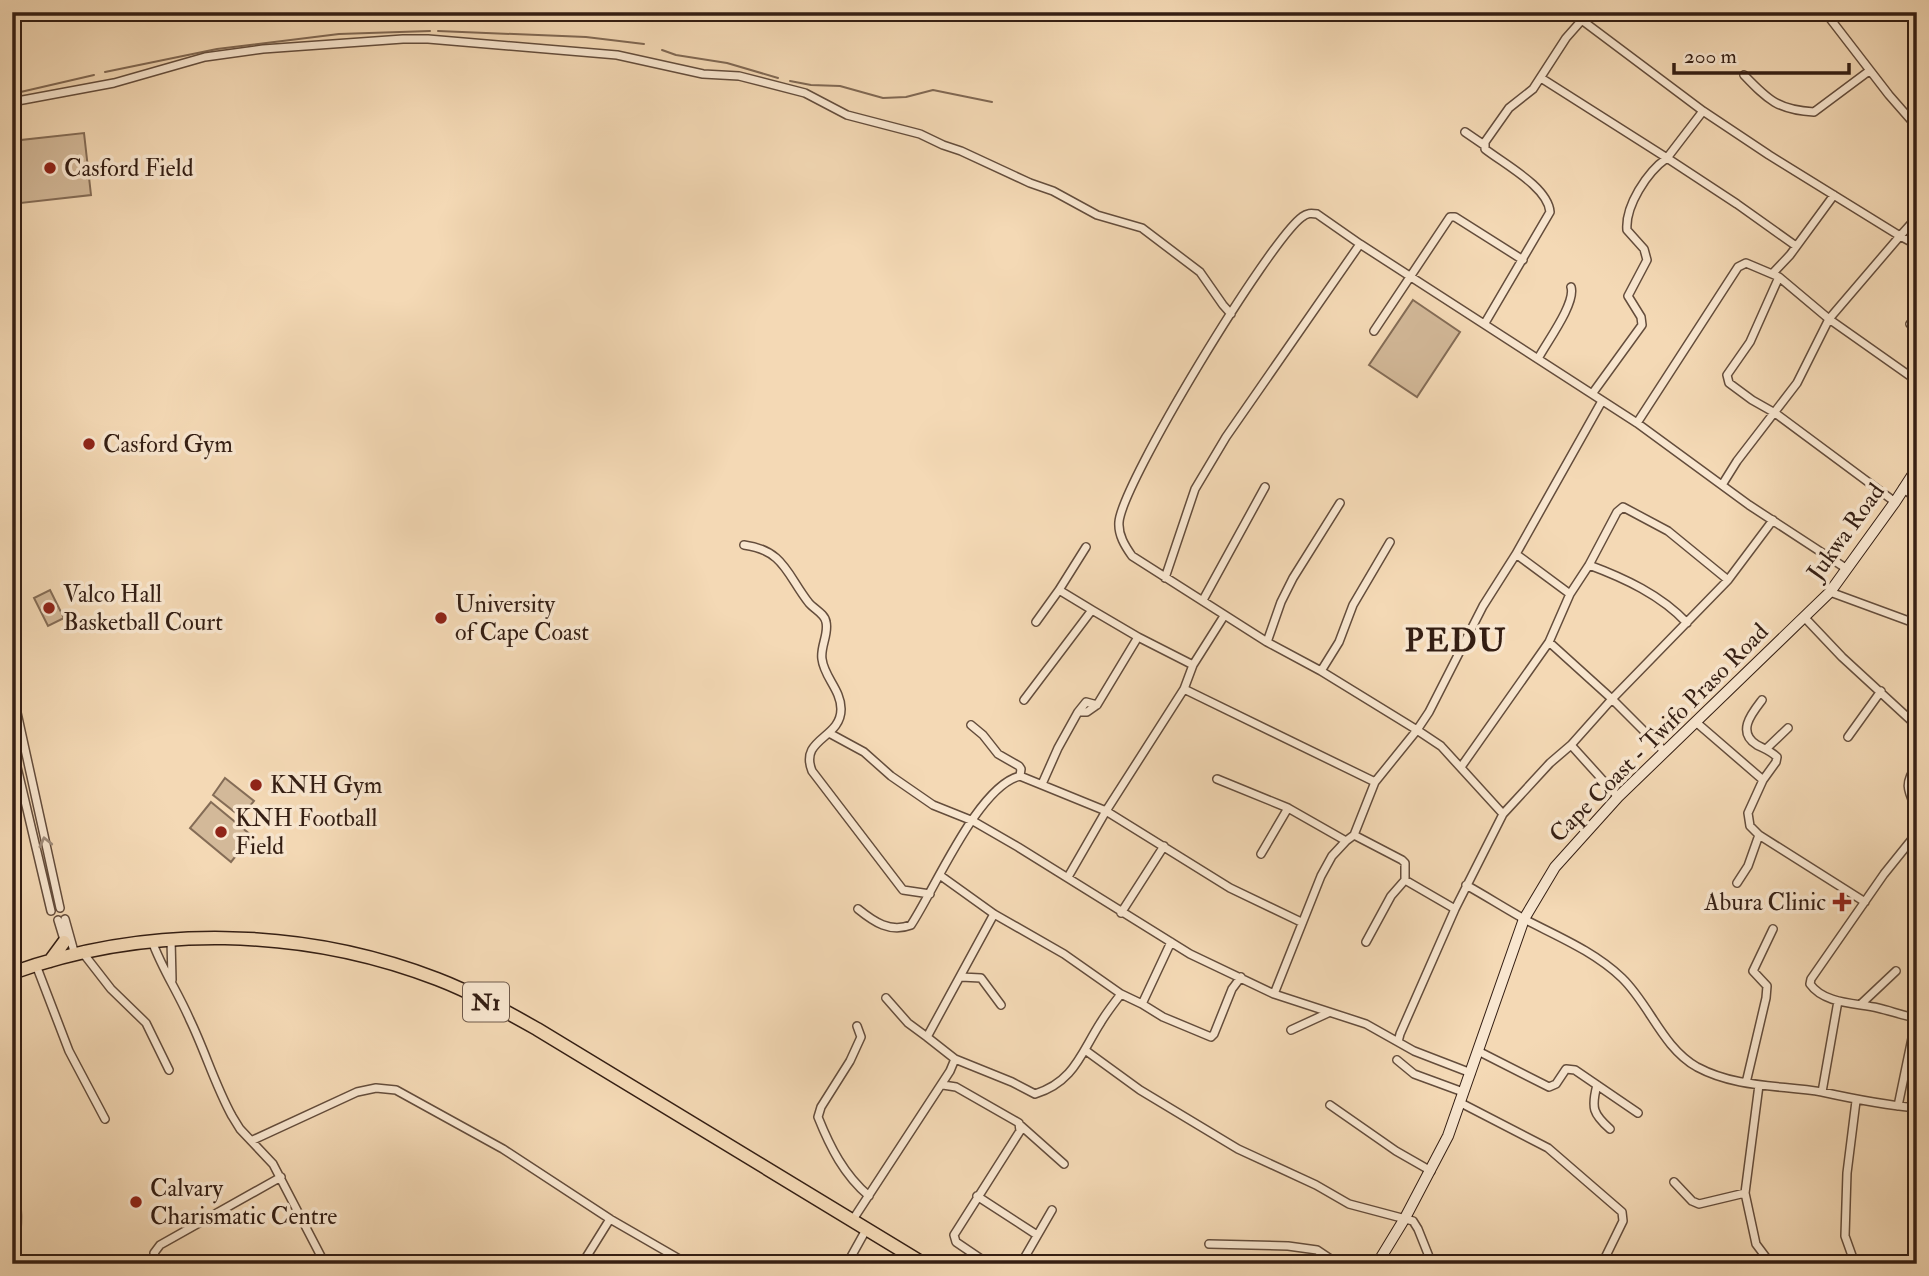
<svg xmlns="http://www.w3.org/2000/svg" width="1929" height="1276" viewBox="0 0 1929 1276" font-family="'IM FELL Double Pica',serif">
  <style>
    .green { fill: #d3b999; stroke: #846c56; stroke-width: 2 }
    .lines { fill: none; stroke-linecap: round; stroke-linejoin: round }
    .stream { stroke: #806853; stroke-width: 2 }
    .minor-casing { stroke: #644d3c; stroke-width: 10 }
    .secondary-casing { stroke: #341e13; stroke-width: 12 }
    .trunk-casing { stroke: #341e13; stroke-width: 15 }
    .minor { stroke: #f8e6cf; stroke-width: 7 }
    .secondary { stroke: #f8e6cf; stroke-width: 10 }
    .trunk { stroke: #f4d9b5; stroke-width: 12 }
    .oneway { stroke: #a08c7a }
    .poi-dot { fill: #8f2418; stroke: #f8e6cf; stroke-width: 2.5 }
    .labels { text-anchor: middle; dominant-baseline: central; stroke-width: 7; stroke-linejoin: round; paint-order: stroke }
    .shield { fill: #f8e6cf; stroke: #6f5a4b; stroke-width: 2 }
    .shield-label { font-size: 23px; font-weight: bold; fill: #341e13 }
    .poi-label { font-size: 24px; fill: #341e13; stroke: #f8e6cf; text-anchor: start }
    .street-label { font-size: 24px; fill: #341e13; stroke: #f8e6cf }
    .district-label { font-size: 32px; font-weight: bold; letter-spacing: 2px; fill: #341e13; stroke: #f8e6cf }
  </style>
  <rect width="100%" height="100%" fill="#f4d9b5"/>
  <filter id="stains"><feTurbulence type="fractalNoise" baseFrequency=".00286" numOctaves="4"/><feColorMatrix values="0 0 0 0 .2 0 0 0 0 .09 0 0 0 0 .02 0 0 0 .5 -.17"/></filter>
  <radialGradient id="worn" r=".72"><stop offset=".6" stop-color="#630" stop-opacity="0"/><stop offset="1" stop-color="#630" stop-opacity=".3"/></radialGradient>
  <path class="green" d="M84,133L91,195L12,204V141Z
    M1413,300L1460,332L1417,397L1369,365Z
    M50,590L64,618L48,626L34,598Z
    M225,778L254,801L241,817L213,795Z
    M211,802L252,836L231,862L190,828Z"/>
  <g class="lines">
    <path class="stream" d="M438,31L586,37L644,44
      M662,50L676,55L727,63L778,78
      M105,72L217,49L339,34L430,31
      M790,81L811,85L840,86L883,98L906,97L933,90L992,102
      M12,94L94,75"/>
    <g class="minor-casing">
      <path id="minor" d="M1571,12L1703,111L1769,155L1887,228L1900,236L1917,217
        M1825,12L1889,95L1917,127
        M1744,75C1768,100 1778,110 1814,112L1869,71
        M1541,78L1667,158L1703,111
        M12,102L114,83L205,57L263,49L403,39H428L617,55L703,74L739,76L805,93L847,115L920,134L943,145L961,151L1030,183L1053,191L1097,215L1142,228L1200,272L1223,305L1231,314
        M1465,132L1484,145
        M1917,245L1900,236L1829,319L1917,381
        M1773,273L1790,255L1834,195
        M1779,277L1750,342L1727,375L1729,383L1752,400L1775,413L1895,502
        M1485,323L1550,212C1548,187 1504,164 1485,149V142L1509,108L1533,89L1566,38L1589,12
        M1910,324L1917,316
        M1374,331L1450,217H1455L1523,260
        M1539,357C1547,342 1576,303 1571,287
        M1592,394L1642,325L1641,317L1628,296L1647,260L1644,249L1627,230C1625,206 1647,172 1667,158L1737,204L1796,246
        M1637,423L1738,267L1746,263L1779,277L1829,319L1797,383L1737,461L1722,485
        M1903,488L1917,499
        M744,545C784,550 787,575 809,603C814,609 825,614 826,622C829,634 820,647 822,659C824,677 841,690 841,709C841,739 799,738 812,771L903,890L930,894
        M1516,554L1483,606L1429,712L1417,730L1321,671L1267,642L1132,556C1125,546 1118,535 1119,522C1122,483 1269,241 1302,217C1307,213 1311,213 1317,214L1360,244L1637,423L1749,505L1847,569
        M1589,565C1624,578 1661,595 1687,623
        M1165,578L1195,489L1226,437L1360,244
        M1059,590L1092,610
        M1830,592L1917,624
        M1570,594L1589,565L1617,512L1623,507L1668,531L1728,580
        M1203,600L1265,487
        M1805,618L1842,657L1917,726
        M1036,622L1059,590L1086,547
        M1267,642L1281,602L1293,578L1340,503
        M1549,642L1612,699L1728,580L1773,520
        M1321,671L1339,642L1353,605L1390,542
        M1184,689L1375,782
        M12,690L60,908
        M1024,700L1092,610L1138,637
        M1762,700C1752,713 1736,732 1757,745C1765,749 1771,751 1777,757L1776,762L1763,780
        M1078,712L1086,702L1097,705
        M1697,723L1763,780L1748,813L1750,826L1759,835L1865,902
        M971,725L983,735L998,754L1019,766L1021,769L1020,776
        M829,733L864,752L891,776L933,805L973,821L1018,847L1190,954L1274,994L1366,1024L1398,1042
        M1848,737L1881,691
        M1571,745L1612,699L1665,752
        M12,746L51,911
        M1766,749L1788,728
        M1917,765C1903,784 1908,791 1917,811
        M1461,767L1549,642L1570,594L1516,554L1602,401
        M1217,779L1288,808
        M1042,784L1058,748L1078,712H1087L1097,705L1138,637L1193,665
        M1917,833L1884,874L1811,979L1810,984C1824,1004 1856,1003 1878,1008C1891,1011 1904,1016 1917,1018
        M1354,835L1402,860L1405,863V880
        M1261,854L1288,808L1346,841
        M941,876L994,914L1064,954L1121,994L1142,1004L1171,942
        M1068,877L1106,811L1184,689L1193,665L1224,616
        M1737,883L1748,866L1759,835
        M1466,885C1486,896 1506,909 1526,920C1559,937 1595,952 1622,978C1650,1005 1662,1047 1697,1067C1736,1088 1780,1085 1822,1092C1854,1099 1884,1105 1917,1108
        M858,909C874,922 890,933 911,925C935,889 978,786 1020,776L1106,811L1230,888L1301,922
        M1455,909L1400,1034L1398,1042L1414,1051L1471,1073
        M1121,913L1164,846
        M65,919L75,955
        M58,920L65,943
        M171,939L172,980
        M152,941C162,969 178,992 190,1020C205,1051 215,1085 232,1116L240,1129L273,1164L325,1264
        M1366,942L1391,896L1405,880L1455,909L1503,814L1550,763L1571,745L1618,797
        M83,953L111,989L146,1023L169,1070
        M36,965L69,1051L105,1119
        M961,977L981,978L1001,1005
        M1274,994L1321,876L1332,856L1346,841L1354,835L1375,782L1417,730L1441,746L1503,814
        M886,998L908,1023L927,1037
        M1142,1004L1163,1017L1211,1037L1214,1034L1232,989L1241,977
        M1861,1004L1896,971
        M857,1026L861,1037L850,1061L821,1107L818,1117C830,1147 844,1175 869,1196
        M1291,1030L1328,1013
        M1085,1050L1140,1090L1238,1149L1316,1185L1349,1204L1413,1221L1418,1229L1432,1264
        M1478,1051L1549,1087L1556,1084L1566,1069L1575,1070L1638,1113
        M955,1059L1012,1082L1035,1094C1074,1082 1081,1053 1101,1022C1107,1012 1114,1003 1121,994
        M1397,1060L1414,1074L1463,1092
        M1746,1083L1766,998L1767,986L1753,971L1773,929
        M943,1085L956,1087L1019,1123L1020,1131L954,1235L956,1242L984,1261
        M1597,1085C1591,1108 1593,1114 1610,1129
        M1759,1085L1745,1193L1756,1244L1771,1264
        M1822,1092L1838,1001
        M1459,1102L1548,1148L1622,1212L1623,1221L1602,1264
        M1330,1105L1396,1151L1431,1171
        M1898,1106L1916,1019
        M1019,1124L1064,1164
        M253,1140L357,1092L376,1088L396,1090L503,1149L610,1219
        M12,1179C20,1205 17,1231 15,1257L12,1260
        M1674,1182L1692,1201L1699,1204L1745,1193
        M977,1196L1037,1235
        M852,1221L950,1071L955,1059L927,1037L994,914
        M1209,1244L1288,1246L1317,1250L1338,1264
        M1022,1262L1052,1210
        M158,1264L154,1253L160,1245L281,1177
        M582,1264L610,1219L688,1264
        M847,1264L867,1228
        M1855,1264L1845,1236L1847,1173L1856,1101"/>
    </g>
    <g class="secondary-casing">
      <path id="secondary" d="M1377,1264L1405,1218L1448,1136L1524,919L1555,867L1618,797L1830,592L1895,502L1917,468"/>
    </g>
    <g class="trunk-casing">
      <path id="trunk" d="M50,961L64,942
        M12,973C148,924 302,927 437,979C471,992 505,1011 537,1029L924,1264"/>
    </g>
    <use href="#minor" class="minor"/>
    <use href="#secondary" class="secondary"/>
    <use href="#trunk" class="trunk"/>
  </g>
  <defs><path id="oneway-chevron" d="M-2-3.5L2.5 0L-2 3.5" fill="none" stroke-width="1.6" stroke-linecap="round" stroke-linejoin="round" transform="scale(1.75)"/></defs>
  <use class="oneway" href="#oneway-chevron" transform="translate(45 842) rotate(-103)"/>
  <g class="poi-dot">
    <circle cx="50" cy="168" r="7"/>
    <circle cx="89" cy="444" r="7"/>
    <circle cx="49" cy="608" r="7"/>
    <circle cx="441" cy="618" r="7"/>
    <circle cx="256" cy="785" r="7"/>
    <circle cx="221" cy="832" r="7"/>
    <path d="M1838.5 891.5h7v7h7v7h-7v7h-7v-7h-7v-7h7z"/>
    <circle cx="136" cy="1202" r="7"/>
  </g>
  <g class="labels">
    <rect class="shield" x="463" y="982.5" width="46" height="39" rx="5"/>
    <g class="shield-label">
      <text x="486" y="1002">N1</text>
    </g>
    <g class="poi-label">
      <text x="64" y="168">Casford Field</text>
      <text x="103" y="444">Casford Gym</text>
      <text x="63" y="594">Valco Hall<tspan x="63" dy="28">Basketball Court</tspan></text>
      <text x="455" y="604">University<tspan x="455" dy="28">of Cape Coast</tspan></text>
      <text x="270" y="785">KNH Gym</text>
      <text x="235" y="818">KNH Football<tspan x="235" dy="28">Field</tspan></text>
      <text x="1826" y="902" text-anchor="end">Abura Clinic</text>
      <text x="150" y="1188">Calvary<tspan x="150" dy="28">Charismatic Centre</tspan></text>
    </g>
    <g class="street-label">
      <text transform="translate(1846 532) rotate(-54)">Jukwa Road</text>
      <text transform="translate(1659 733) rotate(-45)">Cape Coast - Twifo Praso Road</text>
    </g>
    <g class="district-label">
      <text x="1456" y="641">PEDU</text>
    </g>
  </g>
  <rect width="1929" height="1276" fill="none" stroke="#f4d9b5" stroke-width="42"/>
  <rect x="14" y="14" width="1901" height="1248" fill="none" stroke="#341e13" stroke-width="3.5"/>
  <rect x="21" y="21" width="1887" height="1234" fill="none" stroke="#341e13" stroke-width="2"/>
  <path d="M1674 63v10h175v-10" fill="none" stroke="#341e13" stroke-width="3.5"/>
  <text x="1684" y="63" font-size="21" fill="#341e13" stroke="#f8e6cf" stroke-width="5" paint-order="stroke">200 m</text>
  <rect width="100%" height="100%" filter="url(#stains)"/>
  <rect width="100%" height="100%" fill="url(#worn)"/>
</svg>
